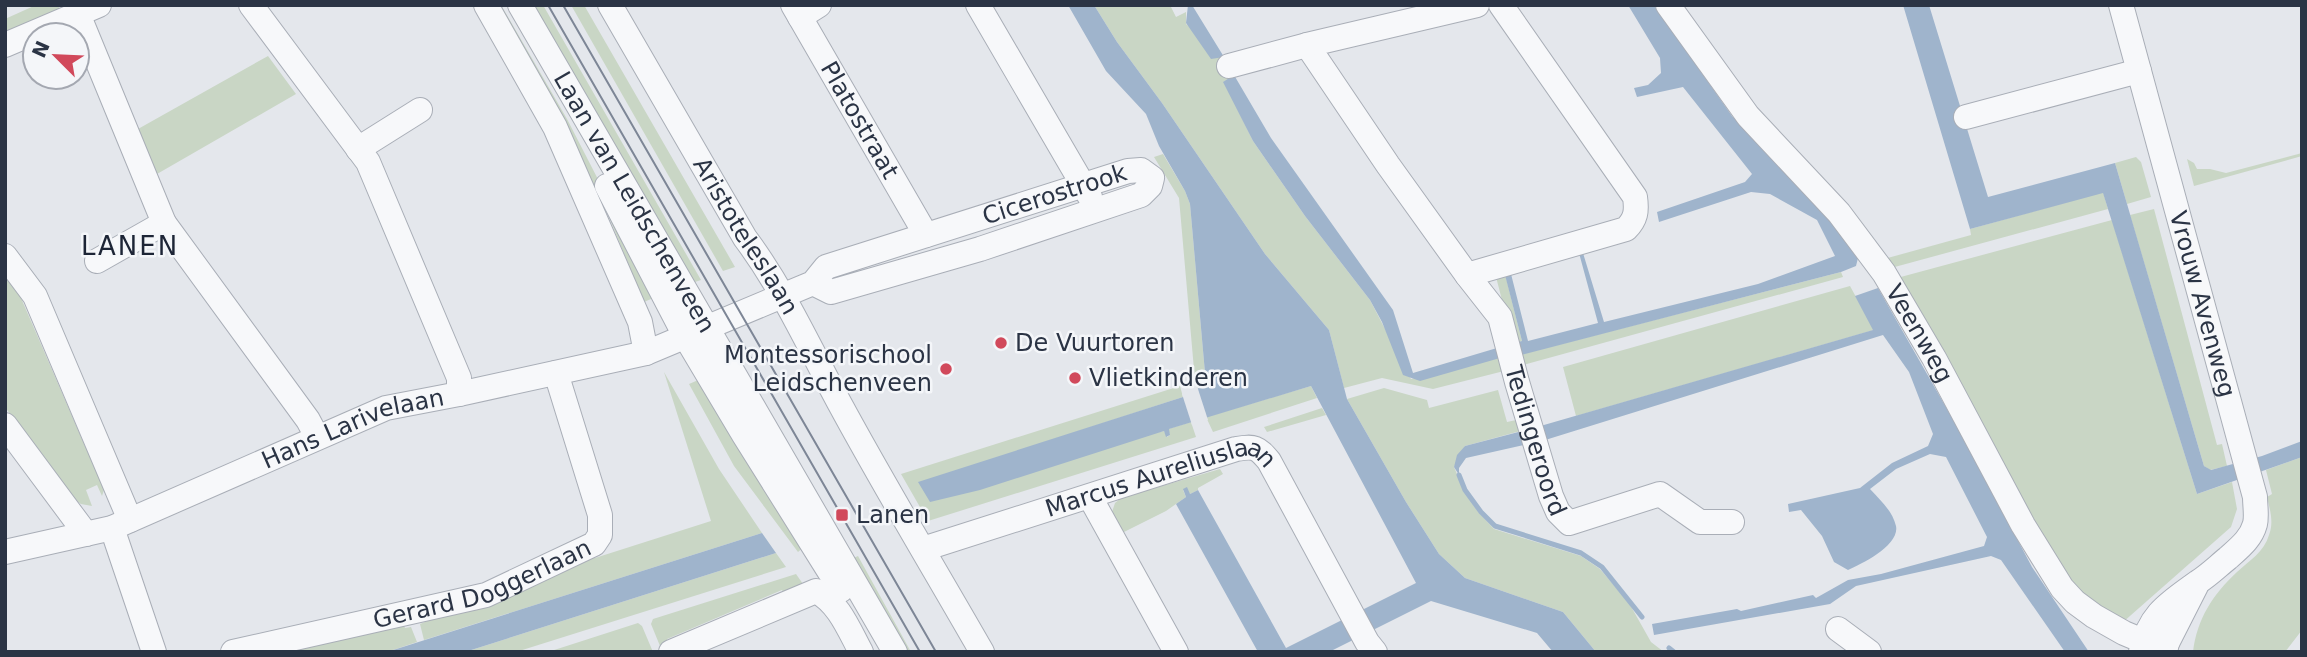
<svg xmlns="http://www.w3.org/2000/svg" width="2307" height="657" viewBox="0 0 2307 657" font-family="'DejaVu Sans',sans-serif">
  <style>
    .green { fill: #c9d6c5 }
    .water { fill: #9fb4cc }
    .pier { fill: #e4e7ec }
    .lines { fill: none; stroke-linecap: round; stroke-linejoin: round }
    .stream { stroke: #9fb4cc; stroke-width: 5 }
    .minor-casing { stroke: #a9aeb7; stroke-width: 26 }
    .minor { stroke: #f7f8fa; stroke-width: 24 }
    .tram { stroke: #7d8696; stroke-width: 2 }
    .poi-dot { fill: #d1495b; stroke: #f4f6f9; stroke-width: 2.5 }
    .labels { text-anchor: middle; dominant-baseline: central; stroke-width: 5; stroke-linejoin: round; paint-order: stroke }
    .street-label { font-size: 24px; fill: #2b3445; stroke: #f4f6f9 }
    .poi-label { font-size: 24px; fill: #2b3445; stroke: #f4f6f9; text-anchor: start }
    .neighbourhood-label { font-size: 26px; letter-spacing: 2px; fill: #1d2536; stroke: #f4f6f9 }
  </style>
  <rect width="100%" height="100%" fill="#e4e7ec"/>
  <path class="green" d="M36,5H58L61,13L5,37V19Z
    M494,5H501L567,119L658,296L644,302L597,188L590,190Z
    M528,5H543L701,280L689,284Z
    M571,5H584L735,267L723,271Z
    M1094,5H1170L1176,17L1186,12V24L1224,57L1234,75L1224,82L1253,141L1305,216L1370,300L1411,379L1499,358L1504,371L1433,389L1382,378L1344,388L1329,330L1265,254L1162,103L1117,42Z
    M268,56L296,94L157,174L138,129Z
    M2302,153V156L2194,186L2187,159L2194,163L2197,169H2210L2226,173Z
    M1163,154L1185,191L1190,204L1206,384L1198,390L1195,381L1179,198L1154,157Z
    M2136,157L2141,162L2151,197L2127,204L2115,163Z
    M2103,192L2108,209L1891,268L1884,259L1971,235L1970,229Z
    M2154,209L2217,445L2222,444L2227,466L2210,470L2204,466L2130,215Z
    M2112,220L2197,494L2232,482L2237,509L2231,527L2122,623L2075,593L1897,278Z
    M1504,270L1522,341L1519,342L1522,354L1841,272L1843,277L1523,365L1518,362L1495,273Z
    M5,276L21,298L104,490L102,496L97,485L86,490L92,506L81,504L71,497L5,407Z
    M1850,286L1874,330L1576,416L1563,367Z
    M664,372L719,469L762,533L424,640L420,624L592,554L595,558L711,521Z
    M703,378L806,545L798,552L734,466L689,384Z
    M1180,386L1183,397L919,483L1164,431L1167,437L1170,435L1168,429L1191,422L1196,437L928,521L901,474Z
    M1311,386L1317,398L1213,432L1206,417Z
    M1384,388L1427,400L1429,408L1498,390L1507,422L1521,419L1524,430L1465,446L1454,467L1464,491L1479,513L1494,529L1581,556L1600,569L1629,603L1651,642L1664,652H1596L1563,612L1465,578L1439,554L1406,502L1347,399Z
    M1322,408L1326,415L1267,432L1264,427Z
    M2302,457V630L2285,652H2193C2197,619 2213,594 2237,572C2250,560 2264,552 2269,535C2274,522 2270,510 2267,497L2272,494L2266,470Z
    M1220,469L1223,474L1198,488V490L1190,494L1183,490L1186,497L1166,511L1122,533L1112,512L1115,503L1121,498Z
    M776,553L786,567L516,652H465Z
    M858,556L911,652H902L849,560Z
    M796,574L803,584L785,596L782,590L667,639L669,646L662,649L660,646L651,624L653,619Z
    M402,620L405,628L411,627L417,642L387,652H259Z
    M638,623L642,626L653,652H548Z"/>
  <path class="water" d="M1068,5H1094L1117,42L1162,103L1265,254L1329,330L1347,399L1406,502L1439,554L1465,578L1563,612L1596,652H1553L1537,633L1431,601L1329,652H1258L1176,504L1186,497L1183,489L1187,487L1190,494L1198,490L1286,648L1416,583L1311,386L1169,429L1170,435L1166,437L1164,431L980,490L930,502L918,482L1183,397L1206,384L1190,204L1185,191L1159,146L1146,114L1106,71Z
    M1188,5H1192L1224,57L1211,59L1186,23Z
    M1628,5H1654L1732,116L1827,214L1858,258L1856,266L1841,272L1521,355L1518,342L1522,341L1505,275L1511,274L1528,341L1598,323L1579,253H1583L1604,322L1758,284L1835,256L1817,220L1770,194L1751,192L1659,222L1657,212L1745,182L1752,174L1683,87L1637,97L1634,88L1648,85L1661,73L1660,58Z
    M1903,5H1929L1988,197L2115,163L2204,466L2211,470L2262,456L2302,441V457L2197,494L2103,193L1970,229Z
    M1234,75L1271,138L1393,310L1413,373L1497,348L1500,358L1420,381L1403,375L1382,322L1370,300L1305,216L1253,141L1223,82Z
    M1878,288L1959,430L2032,567L2089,652H2065L2001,560L1991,556L1856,586L1830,604L1654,635L1652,624L1737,609L1741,611L1813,595L1816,598L1848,580L1881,574L1984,546L1987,537L1946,457L1930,454L1896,469L1870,489C1880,500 1892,510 1896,526C1900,545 1862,564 1848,570L1834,562L1822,536L1801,510L1789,512L1788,504L1860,488L1892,463L1928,446L1933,434L1909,372L1883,335L1542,441L1466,458L1459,468V475L1454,467L1457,455L1465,446L1537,427L1873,330L1855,296Z
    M762,533L776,553L465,652H387Z"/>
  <path class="pier" d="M1197,386L1208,420L1192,425L1182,394Z"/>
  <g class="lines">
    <path class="stream" d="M1459,475L1465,490L1481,512L1495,526L1581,553L1602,567L1642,617
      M1669,648L1674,652"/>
    <g class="minor-casing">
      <g id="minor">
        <path d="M251,5L368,162L459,378V394"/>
        <path d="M486,5L555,127L640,322L646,353"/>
        <path id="s1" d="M520,5L895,652"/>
        <path id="s2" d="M610,5L745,238C784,290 810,349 841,406C886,489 935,570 982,652"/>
        <path id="s3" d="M793,5L926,235"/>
        <path d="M978,5L1090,197"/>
        <path d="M1477,5L1307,45L1388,165L1467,275L1626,229C1636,219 1637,211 1635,197L1501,5"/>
        <path id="s4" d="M1668,5L1748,116L1839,213L1884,273L1934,358L2023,525L2062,588L2075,602L2094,616L2124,633L2143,641L2167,643"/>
        <path id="s5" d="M2121,5L2255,497C2255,506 2257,516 2255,524C2251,539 2239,548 2228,558C2218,566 2209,575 2198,582C2169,603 2149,614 2141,652"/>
        <path d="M78,14L164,223L308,420L317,437"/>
        <path d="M800,17L819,5"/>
        <path d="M5,45L99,5"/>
        <path d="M1229,66L1307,45"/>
        <path d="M1966,117L2139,71"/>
        <path d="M358,149L420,110"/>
        <path d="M607,186L685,336L744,435L841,590"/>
        <path d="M5,256L35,296L130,520"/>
        <path d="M97,261L164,223"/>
        <path id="s6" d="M1467,275L1500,317L1517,382L1551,496L1558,512L1569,523L1660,494L1700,522H1732"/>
        <path d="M5,425L86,534"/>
        <path d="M1090,497L1176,652"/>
        <path d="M112,528L154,652"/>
        <path id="s7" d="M923,549L1236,449C1255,446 1257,447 1269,461L1367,642L1375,652"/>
        <path id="s8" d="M5,552L112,528L386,408L459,394L646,353L813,283L826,267L1128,171L1141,170L1152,178L1150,186L1141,195L980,249L831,292L813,283"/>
        <path d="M1838,629L1869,652"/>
        <path id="s9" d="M233,652L486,595L594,544L600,535V515L556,373"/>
        <path d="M671,652L816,591C839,603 849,630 861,652"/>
        <path d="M2165,652L2167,643L2196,586"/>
      </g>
    </g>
    <use href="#minor" class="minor"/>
    <path class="tram" d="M548,5L920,652
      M563,5L936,652"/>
  </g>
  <g class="poi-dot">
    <circle cx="1001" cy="343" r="7"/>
    <circle cx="946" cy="369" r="7"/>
    <circle cx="1075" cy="378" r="7"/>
    <rect x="835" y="508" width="14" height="14" rx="3.5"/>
  </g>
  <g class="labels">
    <g class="street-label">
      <text stroke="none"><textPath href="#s3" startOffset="133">Platostraat</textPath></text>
      <text stroke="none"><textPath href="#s8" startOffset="1116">Cicerostrook</textPath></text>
      <text stroke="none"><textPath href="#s1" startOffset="228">Laan van Leidschenveen</textPath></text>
      <text stroke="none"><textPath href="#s2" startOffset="268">Aristoteleslaan</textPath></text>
      <text stroke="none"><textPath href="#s5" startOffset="310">Vrouw Avenweg</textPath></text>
      <text stroke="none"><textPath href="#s4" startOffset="415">Veenweg</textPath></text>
      <text stroke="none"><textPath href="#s8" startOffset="371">Hans Larivelaan</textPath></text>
      <text stroke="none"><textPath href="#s6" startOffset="182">Tedingeroord</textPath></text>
      <text stroke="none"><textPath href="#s7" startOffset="250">Marcus Aureliuslaan</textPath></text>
      <text stroke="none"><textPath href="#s9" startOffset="259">Gerard Doggerlaan</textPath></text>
    </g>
    <g class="poi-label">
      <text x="1015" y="343">De Vuurtoren</text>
      <text x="932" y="355" text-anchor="end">Montessorischool<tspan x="932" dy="28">Leidschenveen</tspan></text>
      <text x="1089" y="378">Vlietkinderen</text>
      <text x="856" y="515">Lanen</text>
    </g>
    <g class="neighbourhood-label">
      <text x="130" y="246">LANEN</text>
    </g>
  </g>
  <rect width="2307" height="657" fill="none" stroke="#2b3445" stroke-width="14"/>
  <g transform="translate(56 56) rotate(294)"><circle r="33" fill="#f4f6f9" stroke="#a4a8b1" stroke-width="2"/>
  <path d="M0-5L12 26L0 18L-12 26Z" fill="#d1495b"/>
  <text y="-10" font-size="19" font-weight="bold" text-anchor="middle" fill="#2b3445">N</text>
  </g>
</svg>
